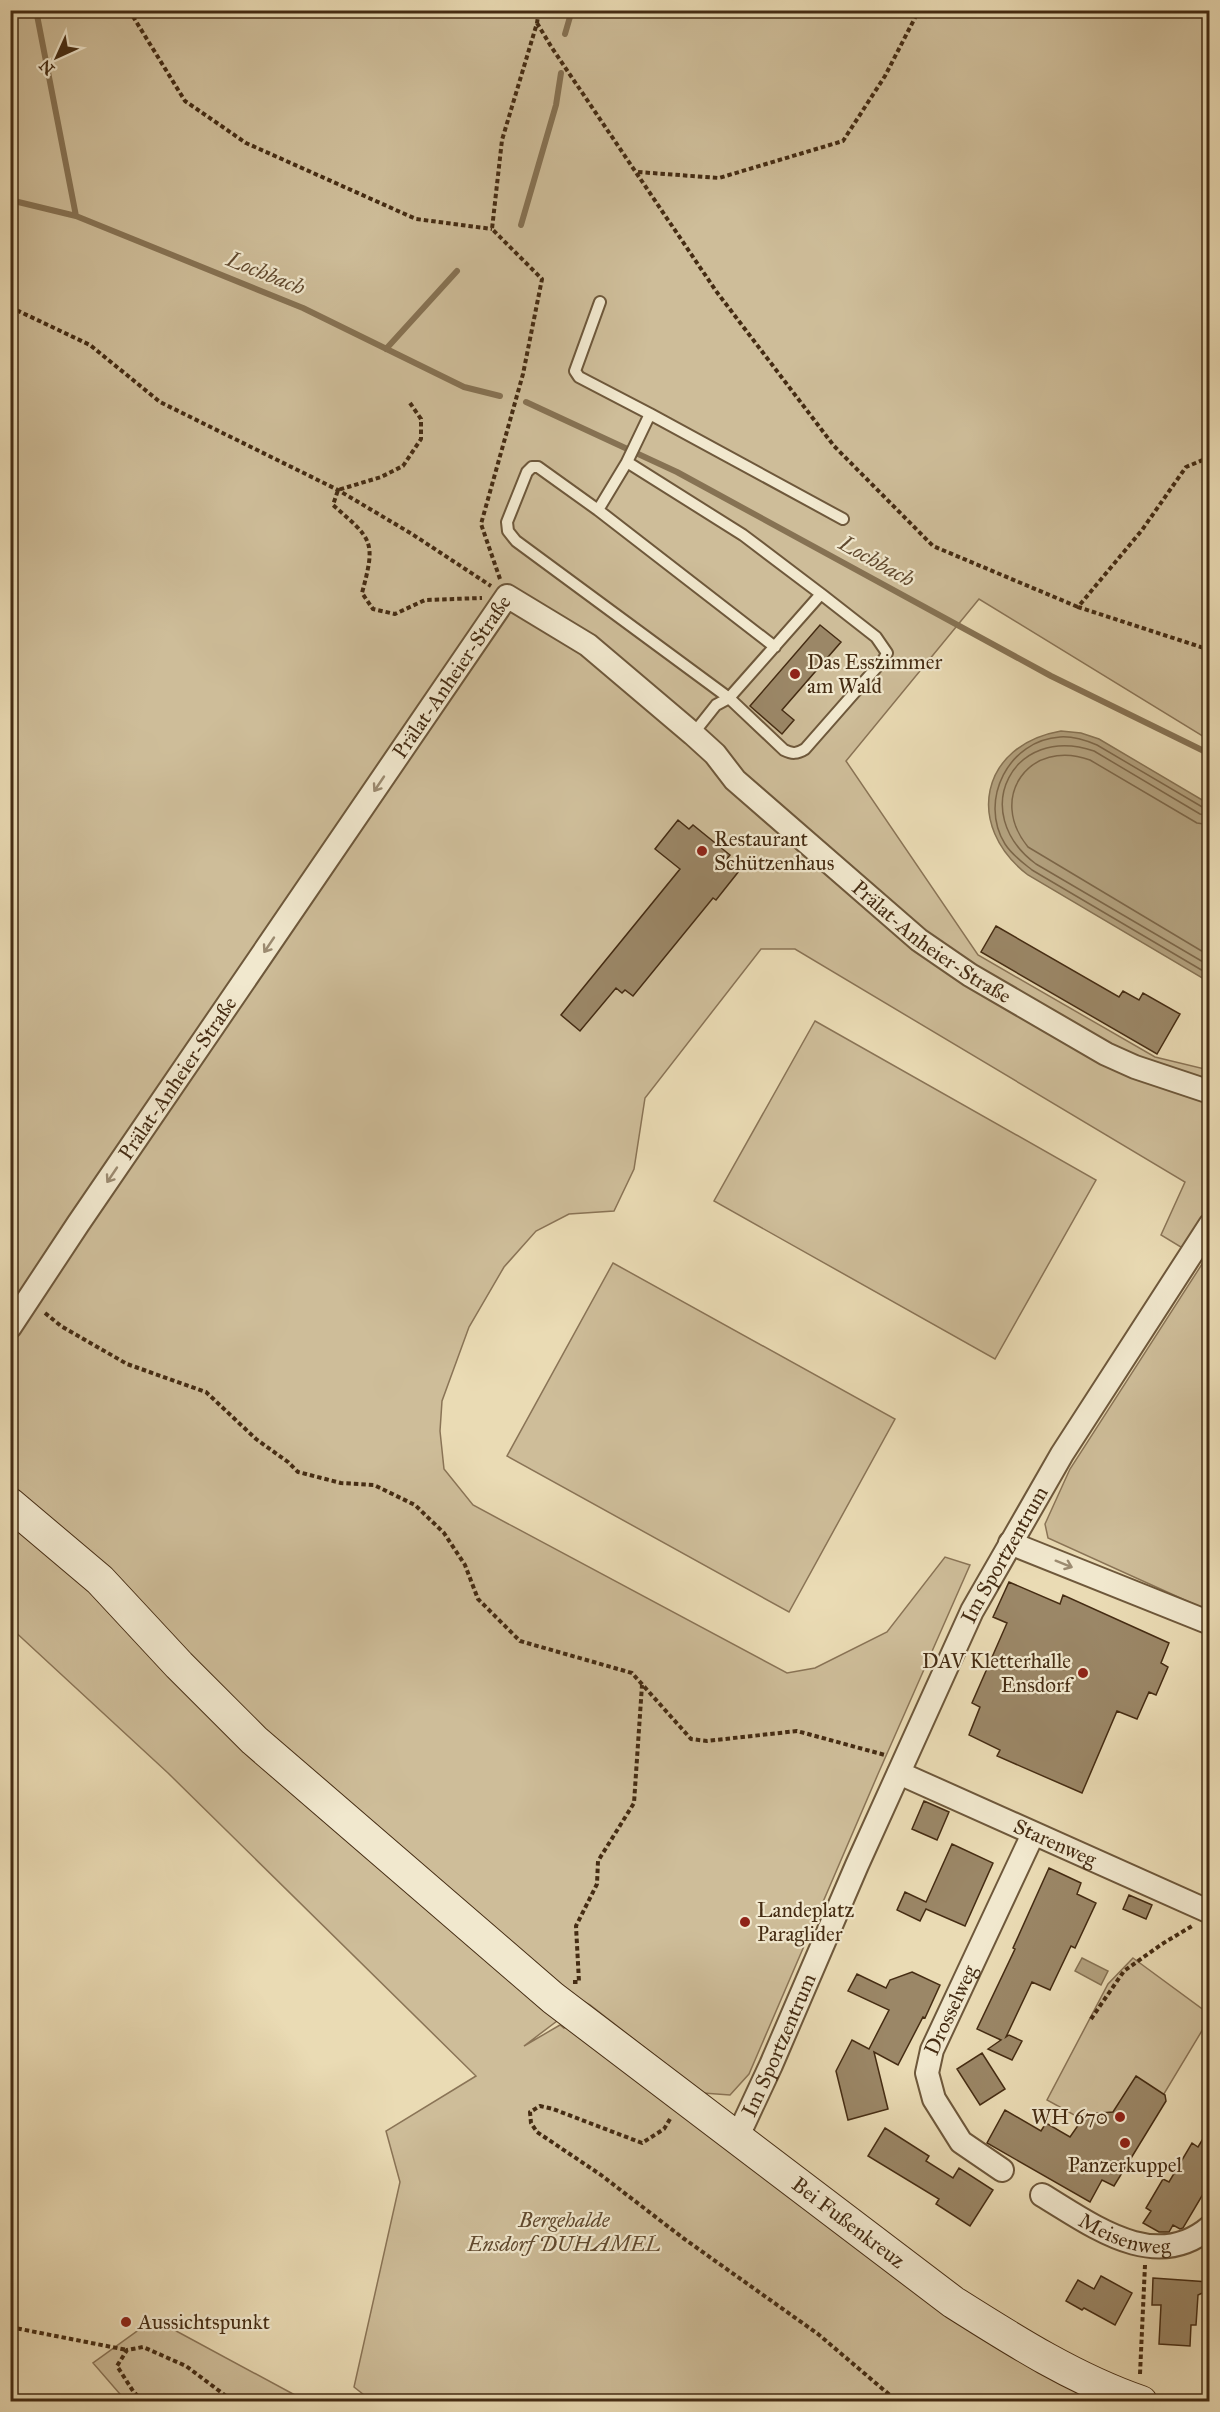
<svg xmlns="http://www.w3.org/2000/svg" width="1220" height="2412" viewBox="0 0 1220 2412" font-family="'IM FELL Great Primer',serif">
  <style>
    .green { fill: #cebd99; stroke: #8a7456; stroke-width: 1.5 }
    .water { fill: #b2a07d; stroke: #867253; stroke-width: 1.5 }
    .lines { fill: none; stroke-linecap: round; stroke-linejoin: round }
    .shore { stroke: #7c6648; stroke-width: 1.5 }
    .stream { stroke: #867253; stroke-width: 6 }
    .building { fill: #9b8767; stroke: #452c13; stroke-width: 1.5 }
    .lane-casing { stroke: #6e583b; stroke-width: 14 }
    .street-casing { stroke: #6e583b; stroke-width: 26 }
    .secondary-casing { stroke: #452c13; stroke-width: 34 }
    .path { stroke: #452c13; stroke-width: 4; stroke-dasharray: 4.5 3; stroke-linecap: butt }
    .lane { stroke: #f1e8ce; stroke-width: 10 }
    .street { stroke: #f1e8ce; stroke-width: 22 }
    .secondary { stroke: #f1e8ce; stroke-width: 32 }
    .oneway { stroke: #9b8a70 }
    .poi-dot { fill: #8f2418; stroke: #f1e8ce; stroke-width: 2 }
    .labels { text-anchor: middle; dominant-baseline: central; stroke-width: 4.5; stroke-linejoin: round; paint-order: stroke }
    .poi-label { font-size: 21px; fill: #452c13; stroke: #f1e8ce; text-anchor: start }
    .street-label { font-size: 21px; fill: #452c13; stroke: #f1e8ce }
    .park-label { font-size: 21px; font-style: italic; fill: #60492e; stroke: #f1e8ce }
    .water-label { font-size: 22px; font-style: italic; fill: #60492e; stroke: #f1e8ce }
  </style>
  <rect width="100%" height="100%" fill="#eadbb4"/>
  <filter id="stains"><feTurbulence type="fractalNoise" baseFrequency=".00333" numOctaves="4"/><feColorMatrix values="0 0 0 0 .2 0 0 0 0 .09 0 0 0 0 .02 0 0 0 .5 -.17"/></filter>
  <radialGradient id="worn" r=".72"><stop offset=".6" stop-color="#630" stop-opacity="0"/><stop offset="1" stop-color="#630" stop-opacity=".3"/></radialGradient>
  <path class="green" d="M10,11H1209V740L979,599L846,761L978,955L1155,1057L1209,1070V1611L1048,1538L1045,1524L1070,1469L1204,1261L1161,1235L1185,1182L795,949H761L645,1098L634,1169L614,1211L569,1214L536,1231L504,1267L469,1327L442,1401L440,1431L444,1469L473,1505L787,1673L815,1668L887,1632L945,1557L970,1565L878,1774L749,2074L730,2095L703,2093L590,2005L575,1997L557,2021L524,2046L560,2025L564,2028L571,2024L1116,2401L373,2402L354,2387L400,2182L386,2131L476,2076L168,1773L11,1628Z
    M815,1021L1096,1180L995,1359L714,1201Z
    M613,1263L895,1419L789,1612L507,1456Z
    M1133,1958L1209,2014V2019L1132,2147L1047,2100L1108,1984Z
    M154,2319L306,2401H126L93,2363Z"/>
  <path class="water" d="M1061,731L1081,733L1099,739L1209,804V982L1028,875C964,826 980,745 1061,731Z
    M1082,1958L1108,1971L1101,1985L1075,1971Z"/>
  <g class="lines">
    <path class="shore" d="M1210,809L1204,808L1097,745C1085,740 1073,736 1060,737C1009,740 978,800 1005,844C1012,855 1022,862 1032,870L1210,975
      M1210,816L1200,814L1094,751C1013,723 967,813 1036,864L1210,966
      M1210,825L1197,823L1090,760C1030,738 987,797 1028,847L1210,956"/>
    <path class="stream" d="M36,10L76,216
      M565,34L572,10
      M10,200L76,216L303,308L464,387L500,396
      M521,225L556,105L561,73
      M386,349L457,271
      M526,402L677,472L1051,676L1210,754"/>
  </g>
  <path class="building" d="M820,625L841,642L782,710L794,720L782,734L750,706Z
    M678,820L689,829L693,825L730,855L726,860L739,871L716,900L713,898L633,996L625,990L622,993L616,988L580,1031L561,1015L680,869L655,849Z
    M996,926L1119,997L1123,991L1139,1000L1143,993L1180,1014L1157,1054L981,952Z
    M1009,1582L1060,1604L1063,1595L1169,1643L1161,1663L1168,1667L1156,1695L1149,1692L1137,1719L1117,1711L1082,1793L997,1756L1000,1750L969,1735L980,1707L972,1703L1007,1623L993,1617Z
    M924,1801L949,1812L937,1840L912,1829Z
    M952,1844L993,1863L965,1926L926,1909L920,1921L897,1910L905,1892L926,1902Z
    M1049,1868L1081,1883L1077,1894L1096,1903L1075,1948L1071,1946L1050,1990L1032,1982L1006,2037L1009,2035L1022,2041L1012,2060L988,2049L1001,2040L977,2029L1015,1949L1013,1948Z
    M1129,1895L1152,1905L1146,1919L1123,1909Z
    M912,1972L940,1985L925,2018L923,2017L898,2065L874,2052L888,2109L848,2120L836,2071L852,2040L869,2049L889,2010L848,1991L857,1974L886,1988L890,1980Z
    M982,2053L1005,2089L980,2105L957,2069Z
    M1136,2076L1165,2095L1166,2101L1114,2186L1102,2180L1090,2202L987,2143L1005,2110L1041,2131L1046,2123L1070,2137L1086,2114L1113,2112Z
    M885,2128L929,2156L926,2161L953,2178L959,2168L993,2190L970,2226L936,2204L939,2199L868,2156Z
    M1209,2129V2184L1183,2228L1180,2229L1173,2225L1169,2232H1159L1143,2223L1151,2211L1146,2208L1163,2179L1169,2182L1192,2143L1198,2147Z
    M1101,2276L1132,2293L1115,2325L1084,2308L1082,2310L1066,2301L1078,2280L1094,2289Z
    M1153,2278L1209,2282V2290L1198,2295L1196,2325H1191L1190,2346L1159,2344L1161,2305H1152Z"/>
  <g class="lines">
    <g class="lane-casing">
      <path id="lane" d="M600,302L575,371L579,377L650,414
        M627,462L650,414L843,519
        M598,510L538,467H532L527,472L507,522L508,531L516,541L729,698L784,750C792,754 797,754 805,749L884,659L887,653L876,637L821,594
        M693,734L716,705L729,698L821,594L743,535L627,462L598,510L775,647"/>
    </g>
    <g class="street-casing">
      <g id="street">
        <path id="s1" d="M10,1327L78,1224L507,596L588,645L693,734L715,754L735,780L919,940L970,975L1106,1054L1135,1067L1210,1092"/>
        <path d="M1010,1543L1210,1623"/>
        <path id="s2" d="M899,1773L1210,1912"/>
        <path id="s3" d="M737,2138L771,2065L857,1865L972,1611L1062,1454L1210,1225"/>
        <path id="s4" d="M1002,2170L961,2142L934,2099L927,2073L932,2050L1033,1834"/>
        <path id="s5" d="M1042,2195C1092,2225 1155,2274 1210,2227"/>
      </g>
    </g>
    <g class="secondary-casing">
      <g id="secondary">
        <path id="s6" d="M10,1504L100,1580L179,1665L254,1740L553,1998L953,2302C1013,2340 1074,2379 1141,2402"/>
      </g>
    </g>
    <path class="path" d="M129,10L185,101L246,143L416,219L492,229
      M537,23L552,48L716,291L834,446L933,546L1078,607
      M638,172L719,178L843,141L885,76L919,10
      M10,307L90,345L160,402L338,490L412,534L491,586
      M410,403L421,419V439L403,466L381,477L338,490L333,505C373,540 376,541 362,593L373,609L395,614L425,600L482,598
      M1210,457L1186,467L1142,530L1078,607L1210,650
      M500,579L481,524L523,374L542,279L492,229L502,140L537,23L539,10
      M45,1313L61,1326L127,1364L206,1392L256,1439L288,1462L298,1472L341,1483L374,1485L415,1505L444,1533L465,1565L478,1599L520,1641L632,1673L691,1739L707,1741L797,1731L885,1755
      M573,1982H579L576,1926L597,1884L598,1861L634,1803L642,1685
      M1091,2019L1124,1971L1162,1944L1192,1926
      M670,2119L664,2129L642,2143L553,2109L540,2106L530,2112L531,2123L537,2132L601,2175L683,2238L818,2334L898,2402
      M10,2327L127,2350
      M1140,2374L1145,2265
      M143,2402L133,2391L117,2366L127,2350L143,2347L186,2366L234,2402"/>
    <use href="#lane" class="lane"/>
    <use href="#street" class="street"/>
    <use href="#secondary" class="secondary"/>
  </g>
  <defs><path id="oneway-shaft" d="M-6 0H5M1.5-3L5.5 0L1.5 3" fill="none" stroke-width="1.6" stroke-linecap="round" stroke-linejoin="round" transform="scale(1.5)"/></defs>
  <g class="oneway">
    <use href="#oneway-shaft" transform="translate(379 784) rotate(124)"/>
    <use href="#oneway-shaft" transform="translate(269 945) rotate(124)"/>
    <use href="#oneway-shaft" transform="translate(112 1175) rotate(124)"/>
    <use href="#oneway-shaft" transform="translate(1064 1564) rotate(22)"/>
  </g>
  <g class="poi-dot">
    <circle cx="795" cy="674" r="6"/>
    <circle cx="702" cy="851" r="6"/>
    <circle cx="1083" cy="1673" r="6"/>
    <circle cx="745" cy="1922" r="6"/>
    <circle cx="1120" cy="2117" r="6"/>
    <circle cx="1125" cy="2143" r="6"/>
    <circle cx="126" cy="2322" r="6"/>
  </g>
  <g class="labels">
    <g class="poi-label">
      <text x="807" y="662">Das Esszimmer<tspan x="807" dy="24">am Wald</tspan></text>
      <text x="714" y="839">Restaurant<tspan x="714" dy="24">Schützenhaus</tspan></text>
      <text x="1071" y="1661" text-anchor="end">DAV Kletterhalle<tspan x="1071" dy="24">Ensdorf</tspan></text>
      <text x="757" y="1910">Landeplatz<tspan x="757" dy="24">Paraglider</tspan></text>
      <text x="1108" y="2117" text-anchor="end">WH 670</text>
      <text x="1125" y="2165" text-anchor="middle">Panzerkuppel</text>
      <text x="138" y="2322">Aussichtspunkt</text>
    </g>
    <g class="street-label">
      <text stroke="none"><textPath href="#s1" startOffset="786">Prälat-Anheier-Straße</textPath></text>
      <text stroke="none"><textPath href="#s1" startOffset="1434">Prälat-Anheier-Straße</textPath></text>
      <text stroke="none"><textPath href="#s1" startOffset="300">Prälat-Anheier-Straße</textPath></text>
      <text stroke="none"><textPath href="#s3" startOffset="642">Im Sportzentrum</textPath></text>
      <text stroke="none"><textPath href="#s2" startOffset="171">Starenweg</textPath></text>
      <text stroke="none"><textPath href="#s4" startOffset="195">Drosselweg</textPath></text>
      <text stroke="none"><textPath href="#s3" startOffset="102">Im Sportzentrum</textPath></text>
      <text stroke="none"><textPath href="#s6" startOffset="1106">Bei Fußenkreuz</textPath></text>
      <text stroke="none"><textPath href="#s5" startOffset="93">Meisenweg</textPath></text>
    </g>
    <g class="park-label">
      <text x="564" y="2220">Bergehalde<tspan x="564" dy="24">Ensdorf DUHAMEL</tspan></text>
    </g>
    <g class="water-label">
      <text transform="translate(266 273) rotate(22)">Lochbach</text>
      <text transform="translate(877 561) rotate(29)">Lochbach</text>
    </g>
  </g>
  <rect width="1220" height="2412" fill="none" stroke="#eadbb4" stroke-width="36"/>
  <rect x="12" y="12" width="1196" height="2388" fill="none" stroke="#452c13" stroke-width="3"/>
  <rect x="18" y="18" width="1184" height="2376" fill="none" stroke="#452c13" stroke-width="1.5"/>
  <g transform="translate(57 57) rotate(225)" stroke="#f1e8ce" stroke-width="4.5" paint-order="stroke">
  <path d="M0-4.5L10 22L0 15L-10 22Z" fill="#452c13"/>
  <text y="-9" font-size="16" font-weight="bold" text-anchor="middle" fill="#452c13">N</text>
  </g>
  <rect width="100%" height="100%" filter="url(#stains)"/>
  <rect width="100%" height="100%" fill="url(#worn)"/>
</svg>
